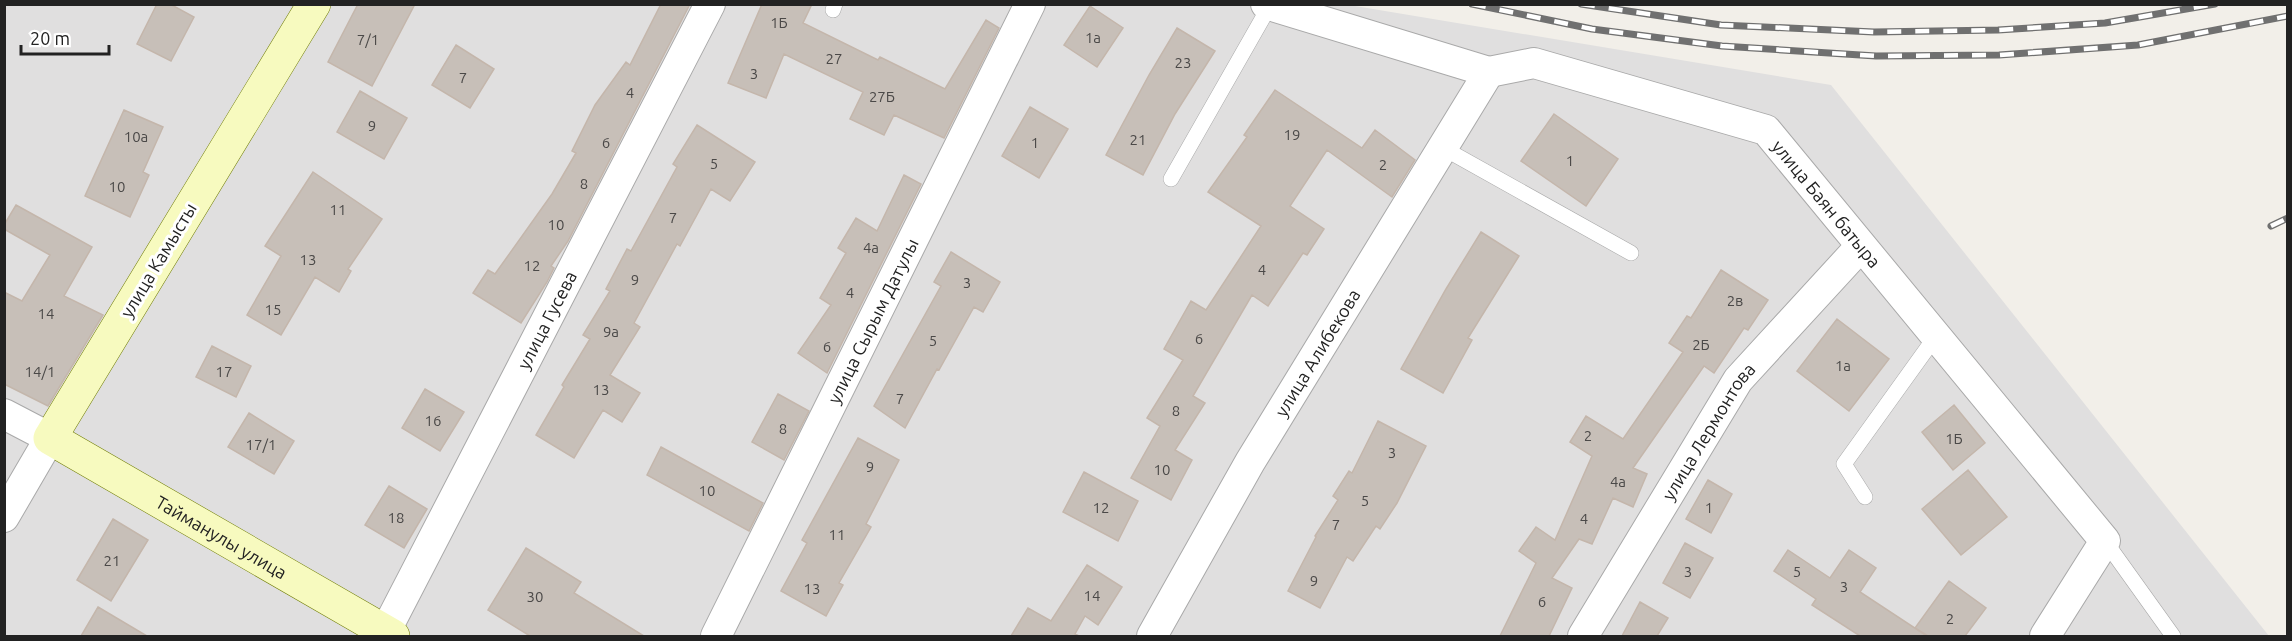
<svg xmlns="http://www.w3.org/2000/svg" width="2292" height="641" viewBox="0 0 2292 641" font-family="Ubuntu,sans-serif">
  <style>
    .residential { fill: #e0dfdf }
    .building { fill: #c7bfb8; stroke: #c4b6ab; stroke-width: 1.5 }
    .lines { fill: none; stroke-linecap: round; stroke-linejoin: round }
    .lane-casing { stroke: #a9a9a9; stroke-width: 16 }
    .street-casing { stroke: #a9a9a9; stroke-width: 32 }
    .secondary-casing { stroke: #707d05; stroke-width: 34 }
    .lane { stroke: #fff; stroke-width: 15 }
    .street { stroke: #fff; stroke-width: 30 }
    .secondary { stroke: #f7fabf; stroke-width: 33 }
    .rail-casing { stroke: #707070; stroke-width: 7 }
    .rail { stroke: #fff; stroke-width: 4.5; stroke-dasharray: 14; stroke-linecap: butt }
    .labels { text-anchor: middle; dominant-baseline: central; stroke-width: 6; stroke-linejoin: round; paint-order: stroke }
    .number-label { font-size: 15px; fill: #4b4948 }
    .street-label { font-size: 18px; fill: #222; stroke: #fff }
  </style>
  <rect width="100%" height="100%" fill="#f2efe9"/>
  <path class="residential" d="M4,5H1349L1831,85L2269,636H5Z"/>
  <path class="building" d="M157,4H170L194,17L171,61L137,44Z
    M358,4H415L372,86L328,62Z
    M661,4H690L568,241L551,266L554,268L547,282L521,323L473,293L488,270L495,274L552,194L576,153L572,151L595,105L626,62L630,65Z
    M762,4H812L803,23L878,60L880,57L945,89L986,20L999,28L944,138L894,115L884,135L850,119L863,92L784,54L766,98L728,83Z
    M1090,6L1123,28L1097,67L1064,45Z
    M1177,28L1215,51L1175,114L1143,175L1106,155L1149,75Z
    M456,45L494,69L470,108L432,85Z
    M1275,90L1362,148L1375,130L1415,160L1392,197L1327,150L1290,206L1324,229L1307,255L1303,253L1268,306L1252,295L1193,396L1205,403L1175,450L1192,460L1171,500L1131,478L1160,426L1147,418L1183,360L1164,349L1191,301L1206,310L1261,226L1208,192L1247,137L1244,135Z
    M360,91L407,118L384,159L337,132Z
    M1030,107L1068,129L1039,178L1002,156Z
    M124,110L163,127L143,172L149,175L130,217L85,196Z
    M1554,114L1618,159L1586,206L1521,161Z
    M697,125L755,162L730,201L711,189L680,246L677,244L634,323L640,327L610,375L640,393L622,422L603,410L574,458L536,435L564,387L562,385L590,339L583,335L610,291L606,289L627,249L631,251L677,167L673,164Z
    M313,172L382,219L348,269L351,271L339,292L315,277L281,335L247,315L281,256L265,246Z
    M904,175L921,184L827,373L798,353L831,305L820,298L846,253L838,248L856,218L877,231Z
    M16,205L92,247L64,296L103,315L48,406L4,384V292L22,301L50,255L4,229V225Z
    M1481,232L1519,256L1468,338L1472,340L1443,393L1401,369L1446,289Z
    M951,252L1000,282L983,312L974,307L939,370L937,369L905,428L874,406L941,286L934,282Z
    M1721,270L1768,300L1748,330L1744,328L1714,373L1704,366L1633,468L1647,474L1633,507L1613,498L1592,544L1579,539L1552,578L1572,588L1549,636H1500L1536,563L1519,551L1536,527L1555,540L1592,456L1570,442L1586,416L1623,439L1683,352L1669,343L1687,316L1691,318Z
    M1837,319L1889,359L1849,411L1797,371Z
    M212,346L251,366L236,397L196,377Z
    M425,389L464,412L440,451L402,428Z
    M778,394L809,411L784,460L752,442Z
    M1954,405L1985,443L1953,470L1922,432Z
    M249,413L294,441L274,474L228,447Z
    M1378,421L1426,446L1397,503L1380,529L1376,526L1353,561L1347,557L1320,608L1288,591L1316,537L1315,536L1338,500L1333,496L1349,471L1352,473Z
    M858,438L899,460L866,524L871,527L839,583L843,585L826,616L781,591L807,543L802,540Z
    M661,447L763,503L749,531L647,475Z
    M1968,470L2007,517L1961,555L1922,509Z
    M1084,472L1138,501L1118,541L1063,512Z
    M1708,480L1732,494L1711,533L1686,519Z
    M389,486L427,509L404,548L365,525Z
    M113,519L148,540L111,601L77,580Z
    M1685,543L1713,558L1690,598L1663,583Z
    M526,548L581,582L574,593L644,636H530L488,610Z
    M1788,550L1830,578L1849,550L1876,568L1860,592L1927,636H1860L1812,605L1816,599L1774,571Z
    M1087,565L1122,587L1098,625L1085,616L1075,634L1079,636H1011L1028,608L1051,621Z
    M1949,581L1986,608L1965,636H1928L1915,628Z
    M1640,602L1668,618L1657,636H1622Z
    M98,607L147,636H81Z"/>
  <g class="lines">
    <g class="lane-casing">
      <path id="lane" d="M833,10L835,4
        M1443,148L1631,253
        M1171,179L1269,7
        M1865,497L1844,464L1936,336
        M2105,541L2173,636"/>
    </g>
    <g class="street-casing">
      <g id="street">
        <path id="s1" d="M1266,4L1489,72L1534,63L1766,130L2105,541L2045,636"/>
        <path d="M4,414L50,438L4,517"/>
        <path id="s2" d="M383,636L710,4"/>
        <path id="s3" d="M716,636L1030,4"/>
        <path id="s4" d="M1152,636L1250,462L1489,72"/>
        <path id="s5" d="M1583,636L1738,380L1861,246"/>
      </g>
    </g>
    <g class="secondary-casing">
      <g id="secondary">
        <path id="s6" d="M314,4L50,438L393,636"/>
      </g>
    </g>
    <use href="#lane" class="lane"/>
    <use href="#street" class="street"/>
    <use href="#secondary" class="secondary"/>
    <g class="rail-casing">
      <path id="rail" d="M1472,4L1592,29L1722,46L1876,56L1999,55L2138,45L2288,16
        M1581,4L1721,25L1874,32L1998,30L2105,23L2215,4
        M2271,226L2288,218"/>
    </g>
    <use href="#rail" class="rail"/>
  </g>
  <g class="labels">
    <g class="number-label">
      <text x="779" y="22">1Б</text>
      <text x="1093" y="37">1а</text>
      <text x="368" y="39">7/1</text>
      <text x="834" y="58">27</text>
      <text x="1183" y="62">23</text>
      <text x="754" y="73">3</text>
      <text x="463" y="77">7</text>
      <text x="630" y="92">4</text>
      <text x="882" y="96">27Б</text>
      <text x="372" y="125">9</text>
      <text x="1292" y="134">19</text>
      <text x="136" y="136">10а</text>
      <text x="1138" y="139">21</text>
      <text x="606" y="142">6</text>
      <text x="1035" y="142">1</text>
      <text x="1570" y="160">1</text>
      <text x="714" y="163">5</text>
      <text x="1383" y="164">2</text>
      <text x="584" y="183">8</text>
      <text x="117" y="186">10</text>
      <text x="338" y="209">11</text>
      <text x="673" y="217">7</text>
      <text x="556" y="224">10</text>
      <text x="871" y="247">4а</text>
      <text x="308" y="259">13</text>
      <text x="532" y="265">12</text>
      <text x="1262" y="269">4</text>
      <text x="635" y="279">9</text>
      <text x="967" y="282">3</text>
      <text x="850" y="292">4</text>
      <text x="1735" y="300">2в</text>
      <text x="273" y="309">15</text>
      <text x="46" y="313">14</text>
      <text x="611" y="331">9а</text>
      <text x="1199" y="338">6</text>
      <text x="933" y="340">5</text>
      <text x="1701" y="344">2Б</text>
      <text x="827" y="346">6</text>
      <text x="1843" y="365">1а</text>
      <text x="40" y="371">14/1</text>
      <text x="224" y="371">17</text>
      <text x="601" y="389">13</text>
      <text x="900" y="398">7</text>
      <text x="1176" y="410">8</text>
      <text x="433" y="420">16</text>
      <text x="783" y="428">8</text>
      <text x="1588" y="435">2</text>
      <text x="1954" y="438">1Б</text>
      <text x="261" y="444">17/1</text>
      <text x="1392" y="452">3</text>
      <text x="870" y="466">9</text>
      <text x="1162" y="469">10</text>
      <text x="1618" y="481">4а</text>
      <text x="707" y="490">10</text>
      <text x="1365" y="500">5</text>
      <text x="1101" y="507">12</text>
      <text x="1709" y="507">1</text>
      <text x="396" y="517">18</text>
      <text x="1584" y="518">4</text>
      <text x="1336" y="524">7</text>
      <text x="837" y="534">11</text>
      <text x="112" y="560">21</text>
      <text x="1688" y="571">3</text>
      <text x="1797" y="571">5</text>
      <text x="1314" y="580">9</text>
      <text x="1844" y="586">3</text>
      <text x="812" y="588">13</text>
      <text x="1092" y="595">14</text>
      <text x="535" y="596">30</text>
      <text x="1542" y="601">6</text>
      <text x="1950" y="618">2</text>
    </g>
    <g class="street-label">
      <text stroke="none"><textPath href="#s1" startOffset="616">улица Баян батыра</textPath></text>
      <text transform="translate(158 260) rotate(-59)">улица Камысты</text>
      <text stroke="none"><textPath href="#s3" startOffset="352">улица Сырым Датулы</textPath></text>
      <text stroke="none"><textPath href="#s2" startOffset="356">улица Гусева</textPath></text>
      <text stroke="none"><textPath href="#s4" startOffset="328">улица Алибекова</textPath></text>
      <text stroke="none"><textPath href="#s5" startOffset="240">улица Лермонтова</textPath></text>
      <text stroke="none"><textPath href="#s6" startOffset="706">Тайманулы улица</textPath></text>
    </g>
  </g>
  <rect width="2292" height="641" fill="none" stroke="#222222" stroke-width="12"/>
  <path d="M21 45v9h88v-9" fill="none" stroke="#222222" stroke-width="3"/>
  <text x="30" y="45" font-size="18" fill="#222222" stroke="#ffffff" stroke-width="4.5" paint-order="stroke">20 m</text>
</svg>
